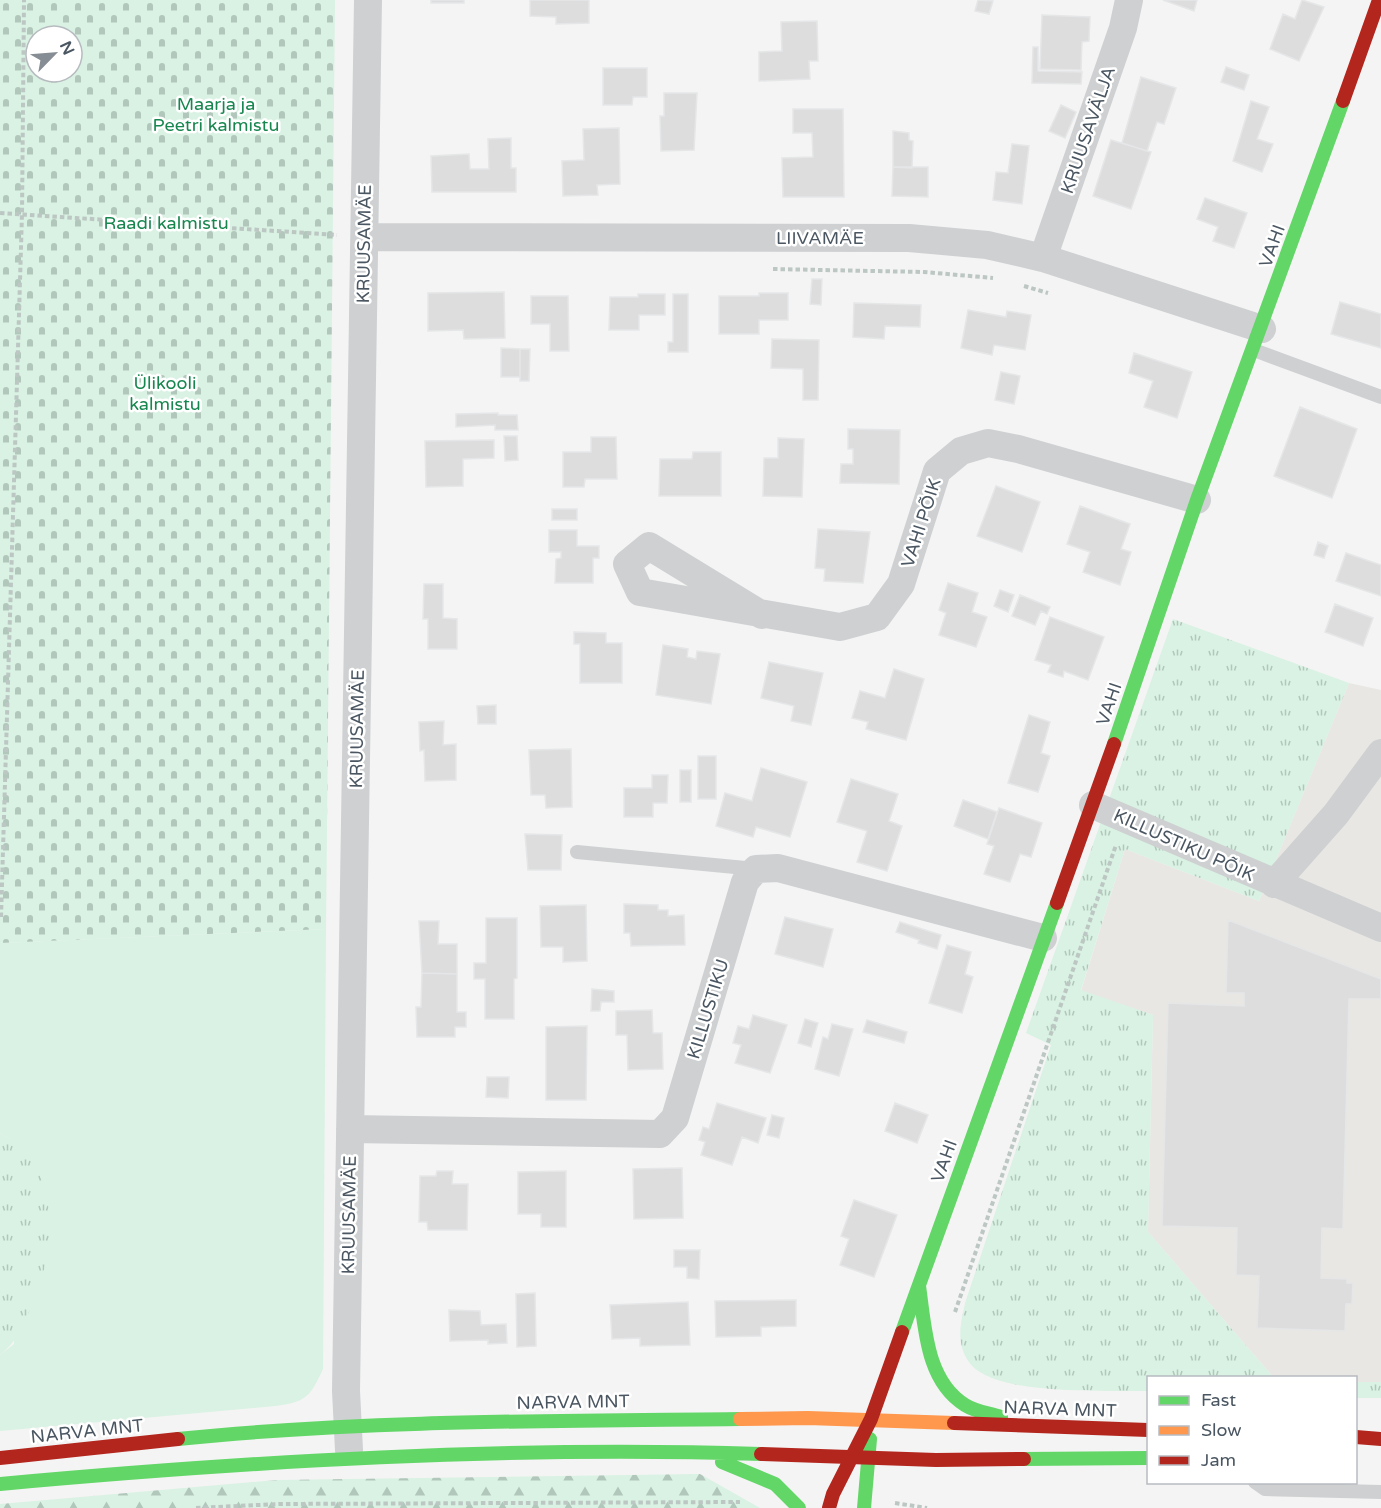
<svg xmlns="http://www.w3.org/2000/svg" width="1381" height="1508" viewBox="0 0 1381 1508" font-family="'Varela Round',sans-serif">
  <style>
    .commercial { fill: #e8e7e3 }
    .grass { fill: #d9f2e3 }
    .forest { fill: url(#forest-firs) }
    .cemetery { fill: url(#cemetery-stones); fill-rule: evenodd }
    .park { fill: url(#park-tufts) }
    .building { fill: #ddddde; stroke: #e5e6e7; stroke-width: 1.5 }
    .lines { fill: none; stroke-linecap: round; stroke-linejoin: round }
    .path { stroke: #bcc7c4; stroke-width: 4; stroke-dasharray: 4.5 3; stroke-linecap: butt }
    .lane { stroke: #ced0d2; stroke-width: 14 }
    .street { stroke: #ced0d2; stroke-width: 28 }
    .fast { stroke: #63d668; stroke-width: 14 }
    .slow { stroke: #ff974d; stroke-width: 14 }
    .jam { stroke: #b3261e; stroke-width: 14 }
    .labels { text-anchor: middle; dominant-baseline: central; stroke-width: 5; stroke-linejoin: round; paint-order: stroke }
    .park-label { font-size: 18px; fill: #17864f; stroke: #fff }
    .street-label { font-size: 18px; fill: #4a5661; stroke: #fff }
  </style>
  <defs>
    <pattern id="forest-firs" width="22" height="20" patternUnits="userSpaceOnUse" patternTransform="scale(1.5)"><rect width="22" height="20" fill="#d9f2e3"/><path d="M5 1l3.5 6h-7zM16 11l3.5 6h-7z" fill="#b2c7bb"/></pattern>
    <pattern id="cemetery-stones" width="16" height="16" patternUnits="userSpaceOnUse" patternTransform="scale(1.5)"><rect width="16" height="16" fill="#d9f2e3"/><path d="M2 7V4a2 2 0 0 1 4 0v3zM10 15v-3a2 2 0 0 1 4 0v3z" fill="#b2c7bb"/></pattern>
    <pattern id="park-tufts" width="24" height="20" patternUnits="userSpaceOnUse" patternTransform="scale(1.5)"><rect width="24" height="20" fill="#d9f2e3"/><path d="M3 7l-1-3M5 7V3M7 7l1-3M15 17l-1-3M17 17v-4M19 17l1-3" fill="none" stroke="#b2c7bb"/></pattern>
  </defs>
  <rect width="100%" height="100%" fill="#f4f4f4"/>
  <path class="commercial" d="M1349,683L1381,690V1382H1356V1378L1273,1377L1148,1232L1153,1015L1081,991L1125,849L1259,901Z"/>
  <path class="grass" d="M326,929L323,1369C310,1397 306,1402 275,1406L0,1431V1355L14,1344L10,1139L0,1133V943Z"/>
  <path class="forest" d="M700,1474L760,1508H0V1504L277,1480Z"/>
  <path class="cemetery" d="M0,0H335L326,929L0,943ZM36,36H72V72H36Z"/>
  <path class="park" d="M1173,619L1349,683L1259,901L1125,849L1081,990L1153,1015L1148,1232L1273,1377L1148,1378V1391C1108,1390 993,1397 969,1362C955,1343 961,1320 966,1300L1051,1045L1026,1033Z
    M0,1133C66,1168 56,1257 28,1314C20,1331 15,1343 0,1355Z
    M1356,1382H1381V1398H1356Z"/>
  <path class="building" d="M431,0H464V3H431Z
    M530,0H589V23L556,24V17L530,16Z
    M978,0L993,1L989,14L975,11Z
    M1163,0H1197L1194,11Z
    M1302,0L1324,7L1299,61L1270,49L1283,14L1295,19Z
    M1042,15L1090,17L1089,41L1082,42L1081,70L1040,69Z
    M817,21L818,61H809L810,79L759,81V52L782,51L781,22Z
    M1033,47H1038V71L1082,72L1081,84L1032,83Z
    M1226,67L1249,75L1244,90L1221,82Z
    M603,68H647V97H633L632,105H603Z
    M1141,77L1176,88L1164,124L1157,122L1147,151L1122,143Z
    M664,93H697L694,150L661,151L660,116H664Z
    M1251,101L1269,107L1257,139L1273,144L1262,172L1233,161Z
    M1061,105L1076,112L1065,138L1049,131Z
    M793,109H843L844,197H783L782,158L813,157L812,133H793Z
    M619,128L620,184L597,185L598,195L563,196L562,161L584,160L583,129Z
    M893,131L909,133V140L913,141L912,168L893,167Z
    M511,138V168H516V192H432L431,156L469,154L470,169H489L488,139Z
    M1111,140L1151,152L1131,209L1093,196Z
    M1012,144L1029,146L1022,204L993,200L996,172L1008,173Z
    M893,167H928V197L892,196Z
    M1205,198L1247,213L1234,248L1213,241L1218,227L1197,219Z
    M812,279H822L821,305L810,304Z
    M504,292L505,338L464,339L463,330L428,331V293Z
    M759,293H788V320H759V334H719V296H759Z
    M638,294H665V315H639V330H609L610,297H638Z
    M673,294H688V352H668V342H673Z
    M531,296H568L569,351H550V324H531Z
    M1340,302L1381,314V348L1331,334Z
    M854,303L921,305L920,327L885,326L884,339L853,337Z
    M968,310L1006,317L1007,311L1031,315L1025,350L994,345L992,355L961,348Z
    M772,339L819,340L818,400H803V369L771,368Z
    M501,348L520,349V377H501Z
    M520,349H530L529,381H520Z
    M1134,353L1192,372L1177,418L1144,407L1153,381L1129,373Z
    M1001,372L1020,376L1014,404L995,400Z
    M1300,407L1357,429L1332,498L1274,476Z
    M498,413V415H517L518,430H495V425L456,427V414Z
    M848,429L900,430L899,484L840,483L841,464H853V449H848Z
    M504,436H517L518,460L505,461Z
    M591,437H616L617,479H585L584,487H563V452H591Z
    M778,438L804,439L802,497L763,496L764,458H778Z
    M494,440V458L463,459V486L426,487L425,441Z
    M693,452H721V496H659L660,459H692Z
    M996,486L1040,502L1022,552L977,536Z
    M1080,506L1130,524L1121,549L1131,552L1120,585L1083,572L1090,552L1067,544Z
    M552,509H577V520H552Z
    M818,529L870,532L863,583L824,581L825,569L815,568Z
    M549,530H577V546H599V558H593V583H555L556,559L561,558V552H549Z
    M1318,542L1328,546L1324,558L1314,555Z
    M1346,553L1381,565V596L1336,581Z
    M948,583L978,593L972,612L987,617L976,647L939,635L946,613L939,610Z
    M424,584H443V618L457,619V649H428V619H423Z
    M1000,590L1014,595L1008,612L994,606Z
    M1020,595L1050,607L1047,614L1041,611L1035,625L1012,616Z
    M1335,604L1373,618L1363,646L1325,632Z
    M1050,617L1104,637L1088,680L1064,671L1063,677L1048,672L1051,665L1035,660Z
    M574,632L606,633V643H622V683H580V644H574Z
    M663,645L688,649L687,657L696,659L697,651L720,654L711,704L656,695Z
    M769,662L823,673L811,725L791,721L794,706L761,698Z
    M894,669L924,679L906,740L866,729L868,722L852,718L860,691L885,698Z
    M496,705V724H478L477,706Z
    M1029,715L1050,722L1041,753L1050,756L1038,792L1008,783Z
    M444,721L443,745L456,744V780L425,781L424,750L420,751L419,722Z
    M571,749L572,807L546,808L545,795H531L529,750Z
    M698,756H716V799H698Z
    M761,768L807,782L790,837L756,827L753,837L716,826L725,793L752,801Z
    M680,770H691V802H680Z
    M652,775H668L667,803H653V817H624V788H652Z
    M851,779L898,794L889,821L902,826L887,871L857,862L867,831L837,822Z
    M963,800L997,812L988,839L954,826Z
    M999,808L1042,823L1031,857L1020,854L1010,882L984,874L994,846L987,844Z
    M525,834L562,835L561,870H528Z
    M624,904L658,905V910H668V916L684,915L685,945L631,946L630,933H624Z
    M586,905L587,961L563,962V947H541L540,906Z
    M785,917L833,929L823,967L775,954Z
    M486,918H517V978L514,979V1019H485V979H474V963H486Z
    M1228,920L1381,979V999H1349L1343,1229L1322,1228L1321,1278L1347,1279V1283H1353L1352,1304H1346L1345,1331L1257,1328L1259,1276L1236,1275L1237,1228L1162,1226L1168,1003L1244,1006V993H1226Z
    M419,921H439L438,944H457V974L422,973Z
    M900,922L941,935L937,949L918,943L919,940L896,932Z
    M947,945L971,952L965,974L973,977L962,1013L929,1003Z
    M422,973L457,974V1012H466V1027H455V1037H417L416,1007H421Z
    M592,989L614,991V1002H601L600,1011H591Z
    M652,1010L653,1033H662L663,1069L628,1070L627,1035H616V1011Z
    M753,1015L787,1025L770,1073L735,1063L741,1045L733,1043L738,1026L749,1029Z
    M805,1019L818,1023L811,1047L798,1043Z
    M867,1020L907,1032L904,1043L863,1032Z
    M832,1024L853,1029L839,1076L815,1069L823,1037L828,1039Z
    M587,1026L586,1100H546V1027Z
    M487,1077H509L508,1098L486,1097Z
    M717,1103L766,1118L758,1143L742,1137L732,1165L701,1155L705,1142L699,1140L703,1127L709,1129Z
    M895,1103L928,1115L917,1143L885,1131Z
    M772,1115L784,1118L779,1138L767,1135Z
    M682,1168L683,1218L634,1219L633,1169Z
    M437,1171H453L452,1184H468L467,1230H428L427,1222H419L420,1176H436Z
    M566,1171V1227H541V1214H518V1172Z
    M854,1200L897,1215L874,1277L840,1265L849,1239L841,1236Z
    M674,1250H700L699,1279L687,1278V1267H674Z
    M535,1293L536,1346L517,1347L516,1294Z
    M796,1300V1326L761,1327V1336L716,1337L715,1301Z
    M688,1302L690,1345L640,1346V1338L612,1339L610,1305Z
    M449,1310L480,1311L481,1325L506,1324L507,1343L488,1344V1340L450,1341Z"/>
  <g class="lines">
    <path class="path" d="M0,213L337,235
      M773,269L924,272L993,278
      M1024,286L1048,293
      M1,917L22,214L24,0
      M955,1312L1116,845
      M895,1503L927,1508
      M196,1508L279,1504L740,1502"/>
    <path class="lane" d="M1254,350L1381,397
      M577,852L756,869
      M1255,1482L1265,1489L1381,1492"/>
    <path class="street" d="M365,237L909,238L987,245L1043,258L1262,329
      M1043,258L1123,28L1129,0
      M762,615L649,546L627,564L640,592L840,627L877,617L901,584L937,471L961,451L988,443L1018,449L1197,500
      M1093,805L1381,928
      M1274,884L1336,814L1381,753
      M350,1129L660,1134L675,1118L745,882L756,869L778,868L1043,938
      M349,1450L346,1391L368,0"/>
    <path class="fast" d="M1114,744L1197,500L1343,101
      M919,1286C925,1327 926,1381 965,1405C976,1412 989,1413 1001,1417
      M902,1332L1057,903
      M178,1439C364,1420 553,1421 740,1419
      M1024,1459L1148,1458
      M722,1462L775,1484L799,1508
      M0,1484C253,1461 508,1446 761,1454
      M864,1508L870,1439"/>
    <path class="slow" d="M740,1419L808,1418L954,1423"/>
    <path class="jam" d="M1343,101L1379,0
      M1057,903L1114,744
      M954,1423L1148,1430
      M1356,1437L1381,1439
      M761,1454L936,1460L1024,1459
      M0,1458L178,1439
      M829,1508L833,1494L871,1419L902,1332"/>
  </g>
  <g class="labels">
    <g class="park-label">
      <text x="216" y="104">Maarja ja<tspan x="216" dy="21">Peetri kalmistu</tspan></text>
      <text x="166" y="223">Raadi kalmistu</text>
      <text x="165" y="383">Ülikooli<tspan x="165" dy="21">kalmistu</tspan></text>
    </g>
    <g class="street-label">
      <text transform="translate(1088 130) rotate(-71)">KRUUSAVÄLJA</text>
      <text x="820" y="238">LIIVAMÄE</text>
      <text transform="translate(364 244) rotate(-89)">KRUUSAMÄE</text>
      <text transform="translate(1272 246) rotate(-70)">VAHI</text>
      <text transform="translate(921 523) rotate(-72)">VAHI PÕIK</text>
      <text transform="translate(1109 704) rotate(-71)">VAHI</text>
      <text transform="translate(357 729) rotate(-89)">KRUUSAMÄE</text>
      <text transform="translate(1184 845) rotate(24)">KILLUSTIKU PÕIK</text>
      <text transform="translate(708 1009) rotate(-73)">KILLUSTIKU</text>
      <text transform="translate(944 1161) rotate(-70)">VAHI</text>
      <text transform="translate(349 1215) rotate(-89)">KRUUSAMÄE</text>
      <text transform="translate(573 1402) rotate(-1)">NARVA MNT</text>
      <text transform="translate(1060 1409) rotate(2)">NARVA MNT</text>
      <text transform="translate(87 1431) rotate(-6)">NARVA MNT</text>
    </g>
  </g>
  <rect x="1147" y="1376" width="210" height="108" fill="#ffffff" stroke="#b7bbc0" stroke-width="1.5"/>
  <rect x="1159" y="1396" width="30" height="9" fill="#63d668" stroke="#b7bbc0" stroke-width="1.5"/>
  <text x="1201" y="1406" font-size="18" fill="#4a5661">Fast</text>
  <rect x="1159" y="1426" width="30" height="9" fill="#ff974d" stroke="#b7bbc0" stroke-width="1.5"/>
  <text x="1201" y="1436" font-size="18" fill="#4a5661">Slow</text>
  <rect x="1159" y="1456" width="30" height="9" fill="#b3261e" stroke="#b7bbc0" stroke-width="1.5"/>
  <text x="1201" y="1466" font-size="18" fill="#4a5661">Jam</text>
  <g transform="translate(54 54) rotate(65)"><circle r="28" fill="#ffffff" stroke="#b7bbc0" stroke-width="1.5"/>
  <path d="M0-4.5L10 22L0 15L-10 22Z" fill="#868d94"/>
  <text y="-9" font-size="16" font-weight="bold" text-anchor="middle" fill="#4a5661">N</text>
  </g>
</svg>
